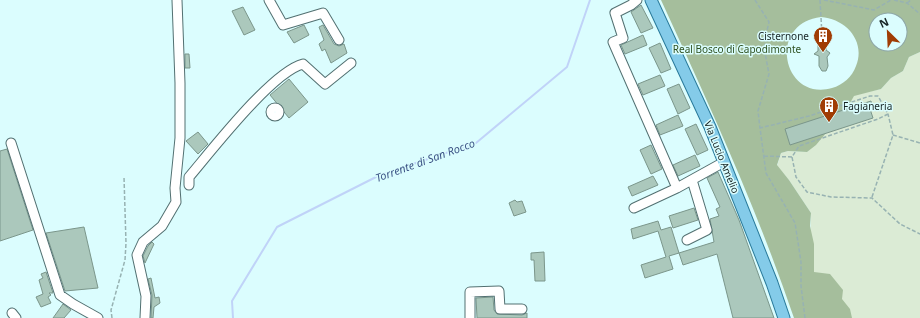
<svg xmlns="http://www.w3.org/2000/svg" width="920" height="318" viewBox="0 0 920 318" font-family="'Noto Sans',sans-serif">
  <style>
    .green { fill: #dbebd5 }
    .forest { fill: #a5be9c; fill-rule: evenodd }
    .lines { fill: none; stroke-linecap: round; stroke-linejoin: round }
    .stream { stroke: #c0d3f8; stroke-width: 2 }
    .building { fill: #abc8bc; stroke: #7b968b }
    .minor-casing { stroke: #527071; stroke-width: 11 }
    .major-casing { stroke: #297a9b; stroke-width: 13 }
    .path { stroke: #97b2b2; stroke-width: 1.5; stroke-dasharray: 4 2; stroke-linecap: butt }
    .minor { stroke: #fff; stroke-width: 9 }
    .major { stroke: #84cbe9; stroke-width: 11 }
    .labels { text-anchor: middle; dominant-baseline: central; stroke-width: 3; stroke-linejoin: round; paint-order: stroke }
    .poi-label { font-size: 10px; fill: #172424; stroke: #dbfdfe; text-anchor: end }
    .park-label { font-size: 10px; fill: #2f5121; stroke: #dbfdfe }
    .street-label { font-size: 10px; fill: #172424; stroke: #dbfdfe }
    .water-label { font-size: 11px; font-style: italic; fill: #3e5687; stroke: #dbfdfe }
  </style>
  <rect width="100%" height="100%" fill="#dbfdfe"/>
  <path class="green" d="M920,52V318H807L811,213L789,180L777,166L781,153L788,151L807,152L842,117L854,95L881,89L891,78L903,71L909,57Z"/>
  <path class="forest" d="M661,0H920V52L909,57L903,71L891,78L881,89L854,96L842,117L831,127L816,145L807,152L788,151L781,153L777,165L789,180L811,213L810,226L814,244V272L830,274L843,290L842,299L850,309L852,318H794C757,209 709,104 661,0ZM821,17C846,19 866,41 856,66C852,77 843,85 832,88C783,102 766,24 821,17ZM876,20H900V44H876Z"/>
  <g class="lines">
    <path class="stream" d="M233,318L232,301L277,227L380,175L476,143L567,67L590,0"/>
  </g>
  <path class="building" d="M641,5L653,28L641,33L631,12Z
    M243,7L255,30L244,35L232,11Z
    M304,25L309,35L294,43L287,32Z
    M323,25L334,44L339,46L344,44L347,53L331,63L325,49L322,51L319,44L324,40L319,27Z
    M822,32L826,39V50L830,53L827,57L828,66L826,71H822L819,66V56L814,54L818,51V40Z
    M643,35L647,45L625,54L621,45Z
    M660,43L671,69L661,73L649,48Z
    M185,54H189L190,68H185Z
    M660,75L665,86L643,95L638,84Z
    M289,79L308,102L289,118L270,95Z
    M679,84L690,108L678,114L667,89Z
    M871,101L873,108L870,109L873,118L790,145L785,129Z
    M678,115L683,126L660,135L656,125Z
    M696,124L708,150L697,155L685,129Z
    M198,132L208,144L198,154L186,141Z
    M651,145L662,169L651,174L640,150Z
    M7,149L33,230L0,241V151Z
    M695,155L700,166L678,176L673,165Z
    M718,172L739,220L774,318H733L717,254L683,265L679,253L714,242L710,219L719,216L716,209L720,207L707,178Z
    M653,176L658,185L632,196L628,187Z
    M515,200L517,202L522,201L526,212L514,216L509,203Z
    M694,208L698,220L673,228L669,216Z
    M658,221L661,230L671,227L679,253L669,256L673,269L645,278L641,265L666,257L658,231L633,239L631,229Z
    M84,227L98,288L65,291L46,233Z
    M152,242L154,244L145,263L143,256L148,246Z
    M544,252L545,281H535L534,260H531V253Z
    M46,272L53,293H49L51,295L48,297L51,303L41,307L36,297L43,294L39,280L43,278L41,274Z
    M151,278L155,298L159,297L160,303L154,307L153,318H151L152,295L148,279Z
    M493,297L494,310L497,314L522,315L527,313V318H477L476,298Z
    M63,304L71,310L64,318H53Z"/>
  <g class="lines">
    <g class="minor-casing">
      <path id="minor" d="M269,0L283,25L323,13L339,40
        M637,0L631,5L615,13L623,38L613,42L677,188
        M271 112a4 4 0 1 1 8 0a4 4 0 1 1-8 0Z
        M11,143L60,295L73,304L98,318
        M189,185V177C212,150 272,72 303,64L325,84L351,63
        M634,208L677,188L724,162
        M687,240L707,230L692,180
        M12,313L16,318
        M145,318L146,296L137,255L143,242L162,226L176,202L175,188L180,138V83L177,0
        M470,318V292L499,291L500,309H522"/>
    </g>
    <g class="major-casing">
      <path id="major" d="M651,0L710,127L772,283L784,318"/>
    </g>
    <path class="path" d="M755,0L769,22L765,39V53L769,74L758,111L760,128
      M820,0L822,35
      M824,0L874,10L891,0
      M894,0L907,3L920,14
      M907,3L911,0
      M819,35L824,34
      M893,135L920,143
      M764,156L792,157
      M872,197L893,135L888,114
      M112,318L111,310L125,260L126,243L124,177
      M805,318L801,286V262L795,223L766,173L760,128L809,116L870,96H878L888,114L878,119L799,146L792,157L796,177L807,192L831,197L872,198L900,224L920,234"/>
    <use href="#minor" class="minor"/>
    <use href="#major" class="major"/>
  </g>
  <defs>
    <g id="building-pin" transform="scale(1)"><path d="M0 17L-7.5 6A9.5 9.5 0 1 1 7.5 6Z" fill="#a03c04" stroke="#dbfdfe"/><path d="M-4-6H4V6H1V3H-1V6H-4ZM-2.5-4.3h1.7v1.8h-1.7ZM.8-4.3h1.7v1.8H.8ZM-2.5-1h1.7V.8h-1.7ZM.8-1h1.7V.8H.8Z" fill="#fff"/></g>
  </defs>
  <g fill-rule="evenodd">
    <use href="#building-pin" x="823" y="36"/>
    <use href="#building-pin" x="829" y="106"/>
  </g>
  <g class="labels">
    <g class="poi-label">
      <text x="809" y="36">Cisternone</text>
      <text x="843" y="106" text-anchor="start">Fagianeria</text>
    </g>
    <g class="park-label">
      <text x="737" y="49">Real Bosco di Capodimonte</text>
    </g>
    <g class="street-label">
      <text transform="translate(722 157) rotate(68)">Via Lucio Amelio</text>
    </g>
    <g class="water-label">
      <text transform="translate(425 160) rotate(-20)">Torrente di San Rocco</text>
    </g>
  </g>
  <g transform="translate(888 32) rotate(336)"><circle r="19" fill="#dbfdfe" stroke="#8da6a7"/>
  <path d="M0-3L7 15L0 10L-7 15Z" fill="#a03c04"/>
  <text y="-6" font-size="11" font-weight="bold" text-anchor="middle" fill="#172424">N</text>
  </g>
</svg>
